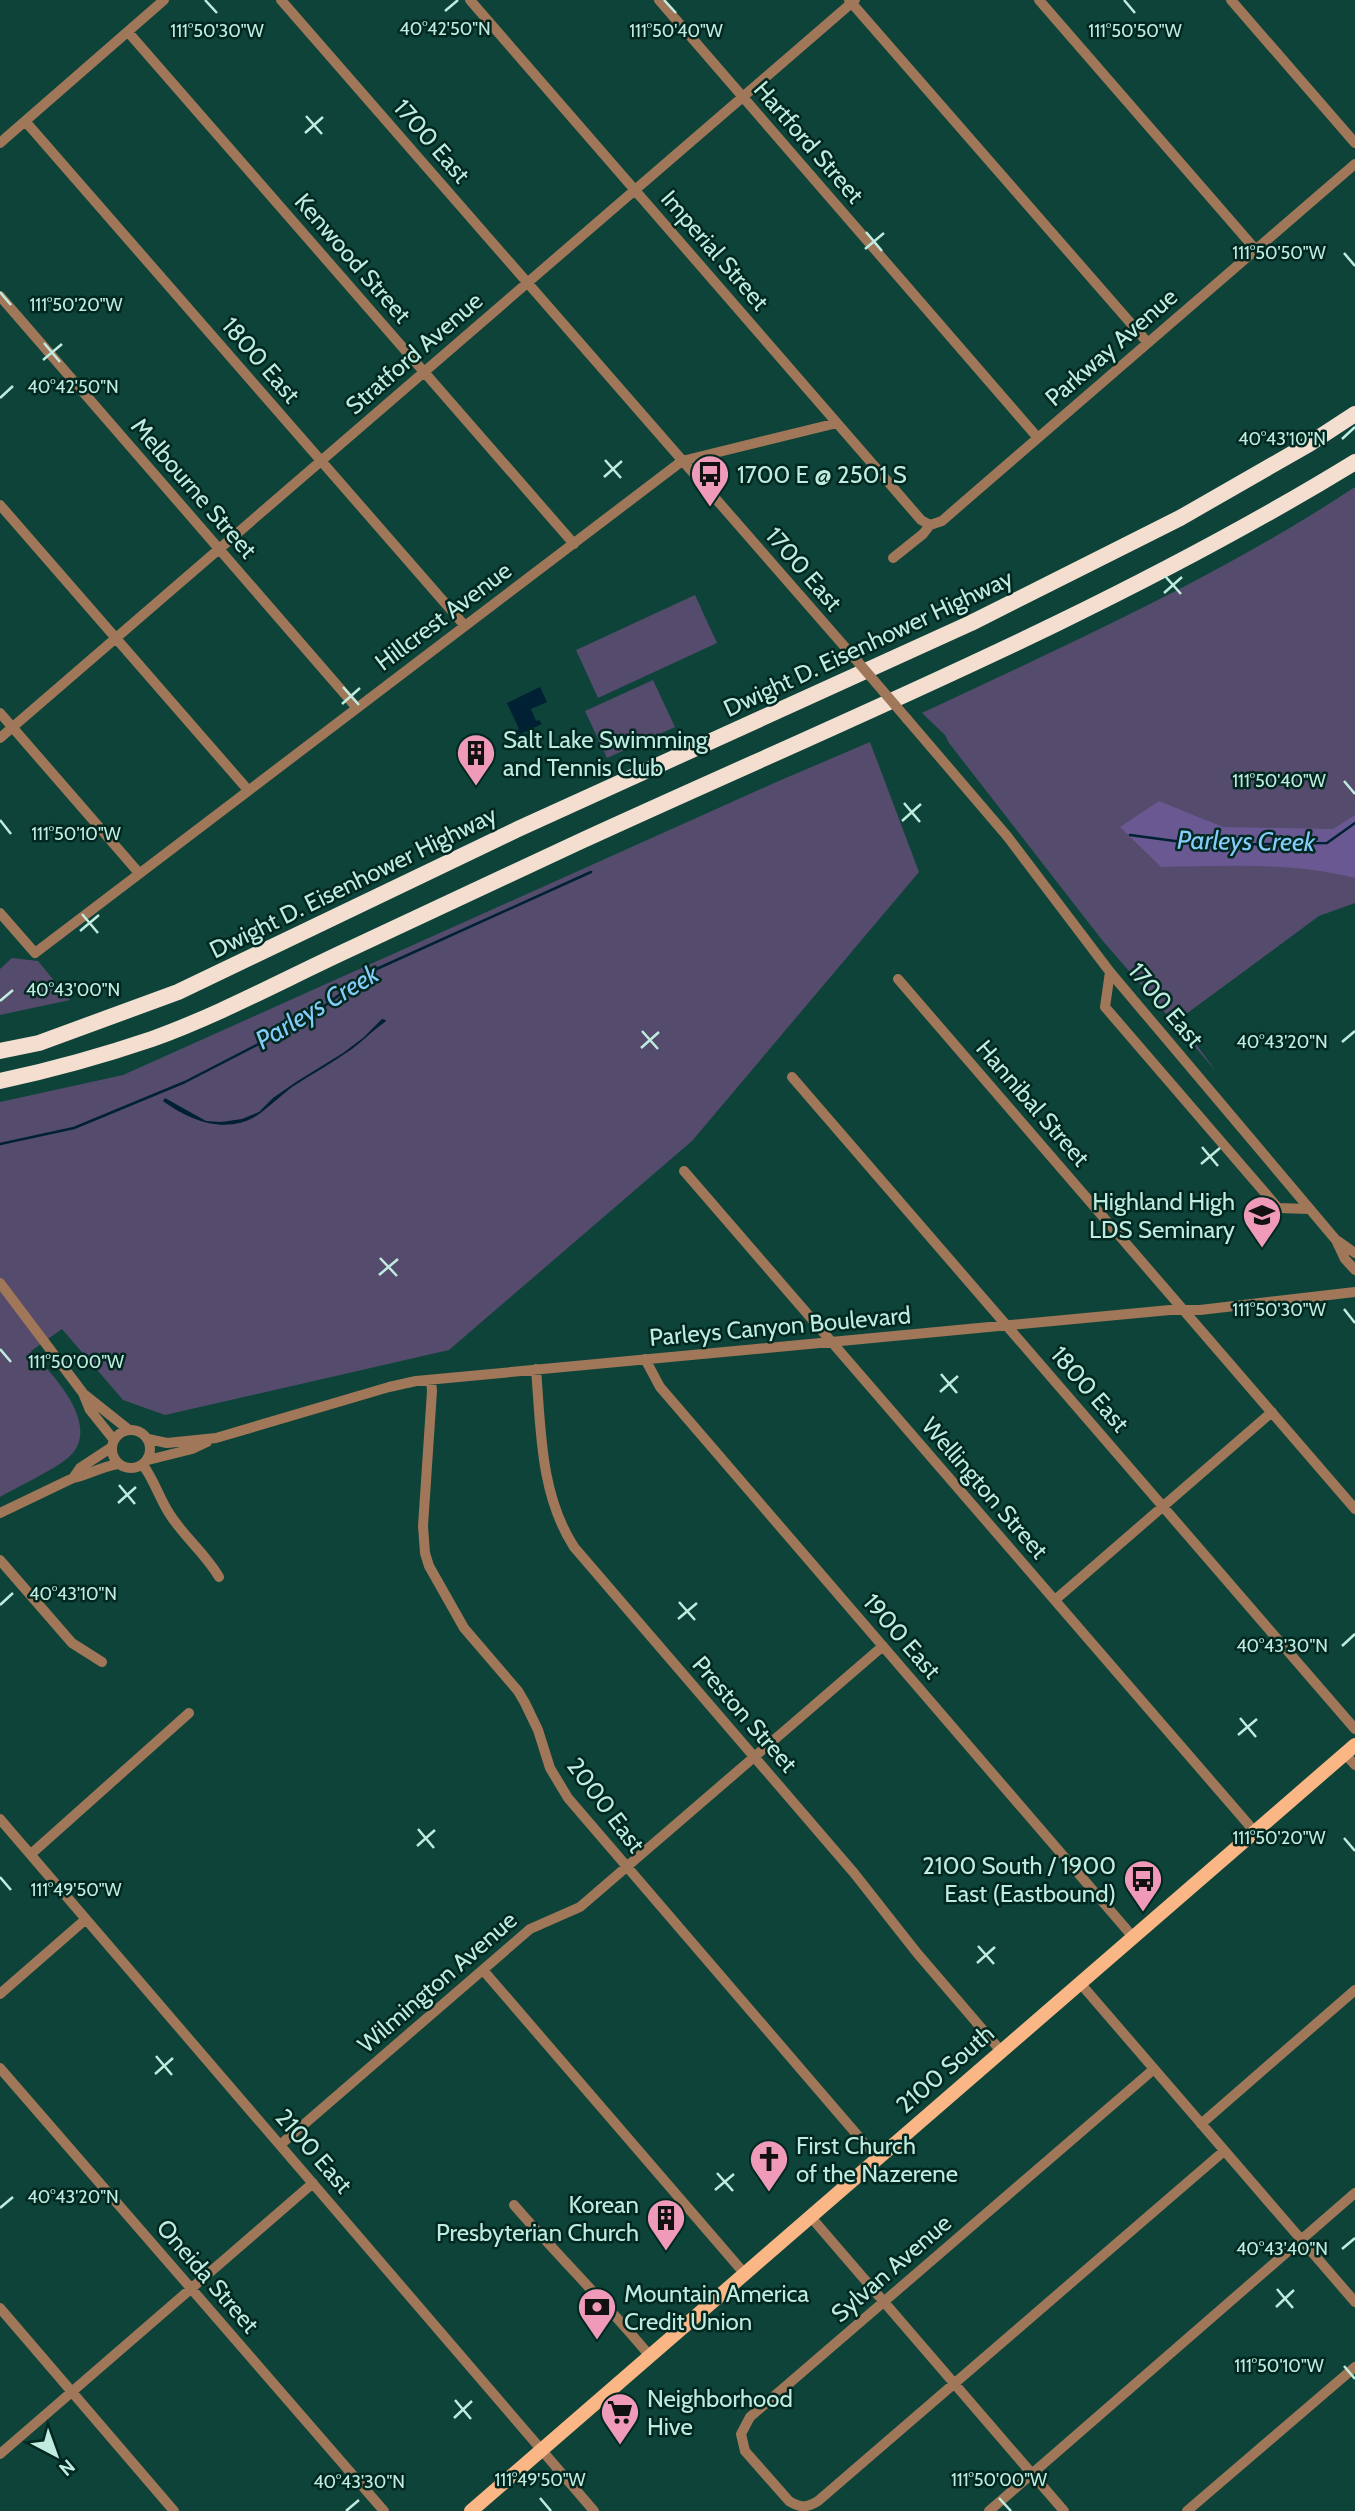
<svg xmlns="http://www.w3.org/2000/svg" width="1355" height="2511" viewBox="0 0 1355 2511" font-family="Cabin,sans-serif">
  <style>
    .green { fill: #554b6c }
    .forest { fill: #695891 }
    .water { fill: #002134 }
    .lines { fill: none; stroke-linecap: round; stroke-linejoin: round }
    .stream { stroke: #002134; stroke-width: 2.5 }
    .minor { stroke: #a07758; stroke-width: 10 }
    .major { stroke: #fab684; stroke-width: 14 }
    .highway { stroke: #f3ded0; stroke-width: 16 }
    .minor-bridge { stroke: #a07758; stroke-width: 10 }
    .ticks { fill: none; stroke: #c0ece0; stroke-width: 2.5 }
    .labels { text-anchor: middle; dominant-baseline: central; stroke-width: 5; stroke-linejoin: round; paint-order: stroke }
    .street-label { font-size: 24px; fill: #c0ece0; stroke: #002820 }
    .poi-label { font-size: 24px; fill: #c0ece0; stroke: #002820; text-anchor: start }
    .water-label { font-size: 26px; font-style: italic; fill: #85ccf9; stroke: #002820 }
    .ticks-label { font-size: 18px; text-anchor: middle; fill: #c0ece0; stroke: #002820; stroke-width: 5; stroke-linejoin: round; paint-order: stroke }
  </style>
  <rect width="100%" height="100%" fill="#0e4339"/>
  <path class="green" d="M1355,487V903L1319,916L1178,1020L1216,1071L1102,940L949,743L945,735L922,713C1069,644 1219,577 1355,487Z
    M695,595L717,643L598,698L576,650Z
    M653,680L675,727L607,758L585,711Z
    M870,742L919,872L692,1141L449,1350L165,1415L123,1400L62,1329L31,1351C51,1373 101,1423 71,1455C60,1467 17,1487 0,1497V1102L123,1075L781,780Z
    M12,958L38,961L70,1000L0,1015V969Z"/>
  <path class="forest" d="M1159,801L1223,827L1333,829L1355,815V878C1292,862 1226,866 1161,867L1120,827Z"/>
  <path class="water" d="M540,687L547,702L531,709L536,721L539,720L542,724L518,735L516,731L519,729L507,703Z
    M382,1019L386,1020L385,1022C373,1030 363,1041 352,1049C332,1063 312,1074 292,1087C282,1095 273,1103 263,1111C232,1137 191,1122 163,1101L165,1098L206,1121L221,1122L242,1119L259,1112L273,1098L296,1082L343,1053L363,1038Z"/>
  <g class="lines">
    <path class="stream" d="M1130,835L1205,845L1327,843L1355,823
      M0,1144L74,1128L185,1082L307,1019L370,972L591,872"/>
    <path class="minor" d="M281,0L858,662
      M470,0L876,468L921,520L930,525
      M659,0L1038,438
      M849,0L1148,343
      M1039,0L1256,250
      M1231,0L1355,143
      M128,32L574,544
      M25,121L465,626
      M0,143L164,0
      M0,296L356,707
      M0,505L248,790
      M893,558L923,534L930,525L942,521L958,507L1355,164
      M0,713L139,873
      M907,719L1007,836L1110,972L1336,1240L1345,1259L1355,1270
      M0,738L855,0
      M0,913L35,953L682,461L837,423
      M1110,972L1105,1007L1278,1208L1310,1209
      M898,979L1355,1509
      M792,1077L1355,1729
      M684,1171L1255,1832
      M1338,1241L1355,1253
      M0,1283L83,1393L90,1410L114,1440
      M645,1359L660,1387L1133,1937
      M536,1369C541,1430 540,1494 574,1547L854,1873L917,1953L1001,2051
      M431,1380L432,1391L423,1526L425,1553L429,1566L464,1628L518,1691L525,1703L538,1730L550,1768L568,1798L877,2158
      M85,1395L129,1430
      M112 1449a19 19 0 1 1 38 0a19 19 0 1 1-38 0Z
      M148,1439L167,1443L216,1438L389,1387L416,1381L1170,1310H1200L1355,1292
      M148,1460L192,1449L207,1442
      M143,1465C154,1480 159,1497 169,1513C183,1536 205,1553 219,1577
      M73,1478L80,1468L112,1447
      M0,1513L73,1478C89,1475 102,1466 119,1464
      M0,1560L72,1643L102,1662
      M1055,1600L1272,1412
      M1345,1754L1355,1765
      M0,1819L594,2511
      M31,1854L189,1713
      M483,1970L744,2273
      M1080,1983L1355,2302
      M0,1994L86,1919
      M0,2068L384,2511
      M1154,2069L750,2417L741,2434L745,2451L789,2501C800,2508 807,2508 818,2501L1224,2151
      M1201,2124L1355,1990
      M280,2145L530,1929L580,1907L883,1646
      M514,2205C558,2256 606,2303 649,2355
      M810,2216L1064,2511
      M0,2308L174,2511
      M0,2454L313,2183
      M989,2511L1355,2193
      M1187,2511L1355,2367"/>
    <path class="major" d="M471,2511L1355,1745"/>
    <path class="highway" d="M0,1051L39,1043L178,992L518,829L971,623L1180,518L1309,444L1355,414
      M0,1081C51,1070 102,1056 152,1039C219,1015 285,979 350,949C427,913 504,877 581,841C842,721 1109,613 1355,462"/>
    <path class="minor-bridge" d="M858,662L907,719"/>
  </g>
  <path class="ticks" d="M205,0L217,13M664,0L676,13M1124,0L1135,13M445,11L458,0M306,116L322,134M305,133L323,117M866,232L882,251M865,249L884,233M1344,253L1355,266M0,292L11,305M44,343L60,362M43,360L62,344M0,398L13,386M1342,439L1355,427M605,460L621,478M604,477L622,461M1165,576L1181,594M1164,593L1182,577M343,687L359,705M342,704L360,688M1344,781L1355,794M904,803L920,822M0,820L11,834M902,821L921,804M82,914L98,933M80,931L99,915M0,1001L13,990M642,1031L658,1049M1342,1042L1355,1031M641,1048L659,1032M1202,1147L1218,1166M1201,1164L1220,1148M380,1258L397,1276M379,1275L398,1259M1344,1309L1355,1323M0,1349L11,1362M941,1374L957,1393M940,1392L958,1376M119,1485L135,1504M118,1503L136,1487M679,1602L695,1620M0,1605L13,1593M678,1619L697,1603M1342,1646L1355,1634M1240,1718L1256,1737M1238,1735L1257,1719M418,1829L434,1848M1344,1838L1355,1851M417,1846L435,1830M0,1877L11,1890M978,1946L994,1964M977,1963L995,1947M156,2056L172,2075M155,2074L173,2058M717,2173L733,2191M715,2190L734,2174M0,2208L13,2197M1342,2249L1355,2238M1277,2289L1293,2308M1276,2307L1294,2290M1344,2366L1355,2379M455,2400L471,2419M454,2418L472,2401M540,2498L551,2511M999,2498L1011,2511M346,2511L359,2500"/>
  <defs>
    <g id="bus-pin" transform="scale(2.0125)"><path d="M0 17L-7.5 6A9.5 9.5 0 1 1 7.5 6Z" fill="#ef9ab8" stroke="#002820"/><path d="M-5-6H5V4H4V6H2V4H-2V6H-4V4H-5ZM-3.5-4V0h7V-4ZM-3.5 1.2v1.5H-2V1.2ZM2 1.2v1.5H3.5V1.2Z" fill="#111"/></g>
    <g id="building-pin" transform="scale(2.0125)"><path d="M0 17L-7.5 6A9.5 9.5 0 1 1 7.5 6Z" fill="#ef9ab8" stroke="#002820"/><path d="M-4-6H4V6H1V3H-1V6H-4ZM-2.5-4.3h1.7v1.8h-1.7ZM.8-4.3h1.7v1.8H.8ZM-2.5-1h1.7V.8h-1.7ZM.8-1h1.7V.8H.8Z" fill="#111"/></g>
    <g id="school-pin" transform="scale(2.0125)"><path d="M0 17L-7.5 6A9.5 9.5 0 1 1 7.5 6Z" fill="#ef9ab8" stroke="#002820"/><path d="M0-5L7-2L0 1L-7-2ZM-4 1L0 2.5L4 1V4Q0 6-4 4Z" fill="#111"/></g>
    <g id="church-pin" transform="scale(2.0125)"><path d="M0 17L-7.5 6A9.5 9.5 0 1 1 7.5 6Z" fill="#ef9ab8" stroke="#002820"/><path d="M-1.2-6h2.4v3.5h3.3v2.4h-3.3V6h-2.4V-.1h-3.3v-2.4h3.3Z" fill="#111"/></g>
    <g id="bank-pin" transform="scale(2.0125)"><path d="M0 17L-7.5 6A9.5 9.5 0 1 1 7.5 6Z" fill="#ef9ab8" stroke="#002820"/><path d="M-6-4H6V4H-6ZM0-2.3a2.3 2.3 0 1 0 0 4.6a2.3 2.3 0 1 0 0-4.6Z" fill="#111"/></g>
    <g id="supermarket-pin" transform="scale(2.0125)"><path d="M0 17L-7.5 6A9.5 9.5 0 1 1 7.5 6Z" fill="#ef9ab8" stroke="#002820"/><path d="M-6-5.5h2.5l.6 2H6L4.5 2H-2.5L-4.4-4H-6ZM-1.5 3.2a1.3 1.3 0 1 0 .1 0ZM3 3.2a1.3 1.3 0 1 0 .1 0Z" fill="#111"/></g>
  </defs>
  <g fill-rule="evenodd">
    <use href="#bus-pin" x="710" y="474"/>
    <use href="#building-pin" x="476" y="753"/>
    <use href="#school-pin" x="1262" y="1215"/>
    <use href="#bus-pin" x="1143" y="1879"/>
    <use href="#church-pin" x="769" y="2159"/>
    <use href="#building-pin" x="666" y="2218"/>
    <use href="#bank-pin" x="597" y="2307"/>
    <use href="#supermarket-pin" x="620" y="2412"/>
  </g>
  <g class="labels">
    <g class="street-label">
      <text transform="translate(432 141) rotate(49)">1700 East</text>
      <text transform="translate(809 142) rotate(49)">Hartford Street</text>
      <text transform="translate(715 250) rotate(49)">Imperial Street</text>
      <text transform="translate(353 258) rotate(49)">Kenwood Street</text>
      <text transform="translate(1111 347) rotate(-41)">Parkway Avenue</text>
      <text transform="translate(414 353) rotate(-41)">Stratford Avenue</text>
      <text transform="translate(261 360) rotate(49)">1800 East</text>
      <text transform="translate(194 488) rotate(49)">Melbourne Street</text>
      <text transform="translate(804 569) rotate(49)">1700 East</text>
      <text transform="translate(443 616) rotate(-37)">Hillcrest Avenue</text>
      <text transform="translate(868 643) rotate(-25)">Dwight D. Eisenhower Highway</text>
      <text transform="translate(353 882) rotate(-26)">Dwight D. Eisenhower Highway</text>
      <text transform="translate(1166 1005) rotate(50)">1700 East</text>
      <text transform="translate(1033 1103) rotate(49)">Hannibal Street</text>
      <text transform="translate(780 1326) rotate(-5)">Parleys Canyon Boulevard</text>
      <text transform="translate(1090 1389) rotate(49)">1800 East</text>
      <text transform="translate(985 1488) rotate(49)">Wellington Street</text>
      <text transform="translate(902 1636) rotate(49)">1900 East</text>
      <text transform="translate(745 1714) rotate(49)">Preston Street</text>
      <text transform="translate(606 1805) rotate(53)">2000 East</text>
      <text transform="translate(437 1982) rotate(-41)">Wilmington Avenue</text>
      <text transform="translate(945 2069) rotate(-41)">2100 South</text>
      <text transform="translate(314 2151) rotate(49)">2100 East</text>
      <text transform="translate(891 2268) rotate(-41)">Sylvan Avenue</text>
      <text transform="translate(208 2276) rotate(49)">Oneida Street</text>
    </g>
    <g class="poi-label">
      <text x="737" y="474">1700 E @ 2501 S</text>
      <text x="503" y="739">Salt Lake Swimming<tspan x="503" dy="28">and Tennis Club</tspan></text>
      <text x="1235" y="1201" text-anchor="end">Highland High<tspan x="1235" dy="28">LDS Seminary</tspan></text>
      <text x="1116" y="1865" text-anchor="end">2100 South / 1900<tspan x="1116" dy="28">East (Eastbound)</tspan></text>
      <text x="796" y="2145">First Church<tspan x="796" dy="28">of the Nazerene</tspan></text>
      <text x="639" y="2204" text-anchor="end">Korean<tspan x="639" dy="28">Presbyterian Church</tspan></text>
      <text x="624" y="2293">Mountain America<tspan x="624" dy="28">Credit Union</tspan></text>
      <text x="647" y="2398">Neighborhood<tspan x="647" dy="28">Hive</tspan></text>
    </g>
    <g class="water-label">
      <text transform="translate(1246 841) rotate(1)">Parleys Creek</text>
      <text transform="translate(317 1007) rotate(-31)">Parleys Creek</text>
    </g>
  </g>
  <g class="ticks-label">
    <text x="445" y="35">40°42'50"N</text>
    <text x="217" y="37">111°50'30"W</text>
    <text x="676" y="37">111°50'40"W</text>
    <text x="1135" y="37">111°50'50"W</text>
    <text x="1279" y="259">111°50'50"W</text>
    <text x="76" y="311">111°50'20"W</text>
    <text x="73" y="393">40°42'50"N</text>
    <text x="1282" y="445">40°43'10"N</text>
    <text x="1279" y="787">111°50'40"W</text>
    <text x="76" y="840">111°50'10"W</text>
    <text x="73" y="996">40°43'00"N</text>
    <text x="1282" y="1048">40°43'20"N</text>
    <text x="1279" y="1316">111°50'30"W</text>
    <text x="76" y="1368">111°50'00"W</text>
    <text x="73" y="1600">40°43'10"N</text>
    <text x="1282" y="1652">40°43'30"N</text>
    <text x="1279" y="1844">111°50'20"W</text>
    <text x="76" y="1896">111°49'50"W</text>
    <text x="73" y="2203">40°43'20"N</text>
    <text x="1282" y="2255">40°43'40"N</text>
    <text x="1279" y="2372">111°50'10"W</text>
    <text x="540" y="2486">111°49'50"W</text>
    <text x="999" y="2486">111°50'00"W</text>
    <text x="359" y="2488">40°43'30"N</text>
  </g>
  <g transform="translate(56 2455) rotate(139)" stroke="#002820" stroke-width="5" paint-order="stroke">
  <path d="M0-5L12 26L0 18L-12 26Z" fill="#c0ece0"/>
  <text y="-10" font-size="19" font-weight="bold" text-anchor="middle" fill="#c0ece0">N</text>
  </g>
</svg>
